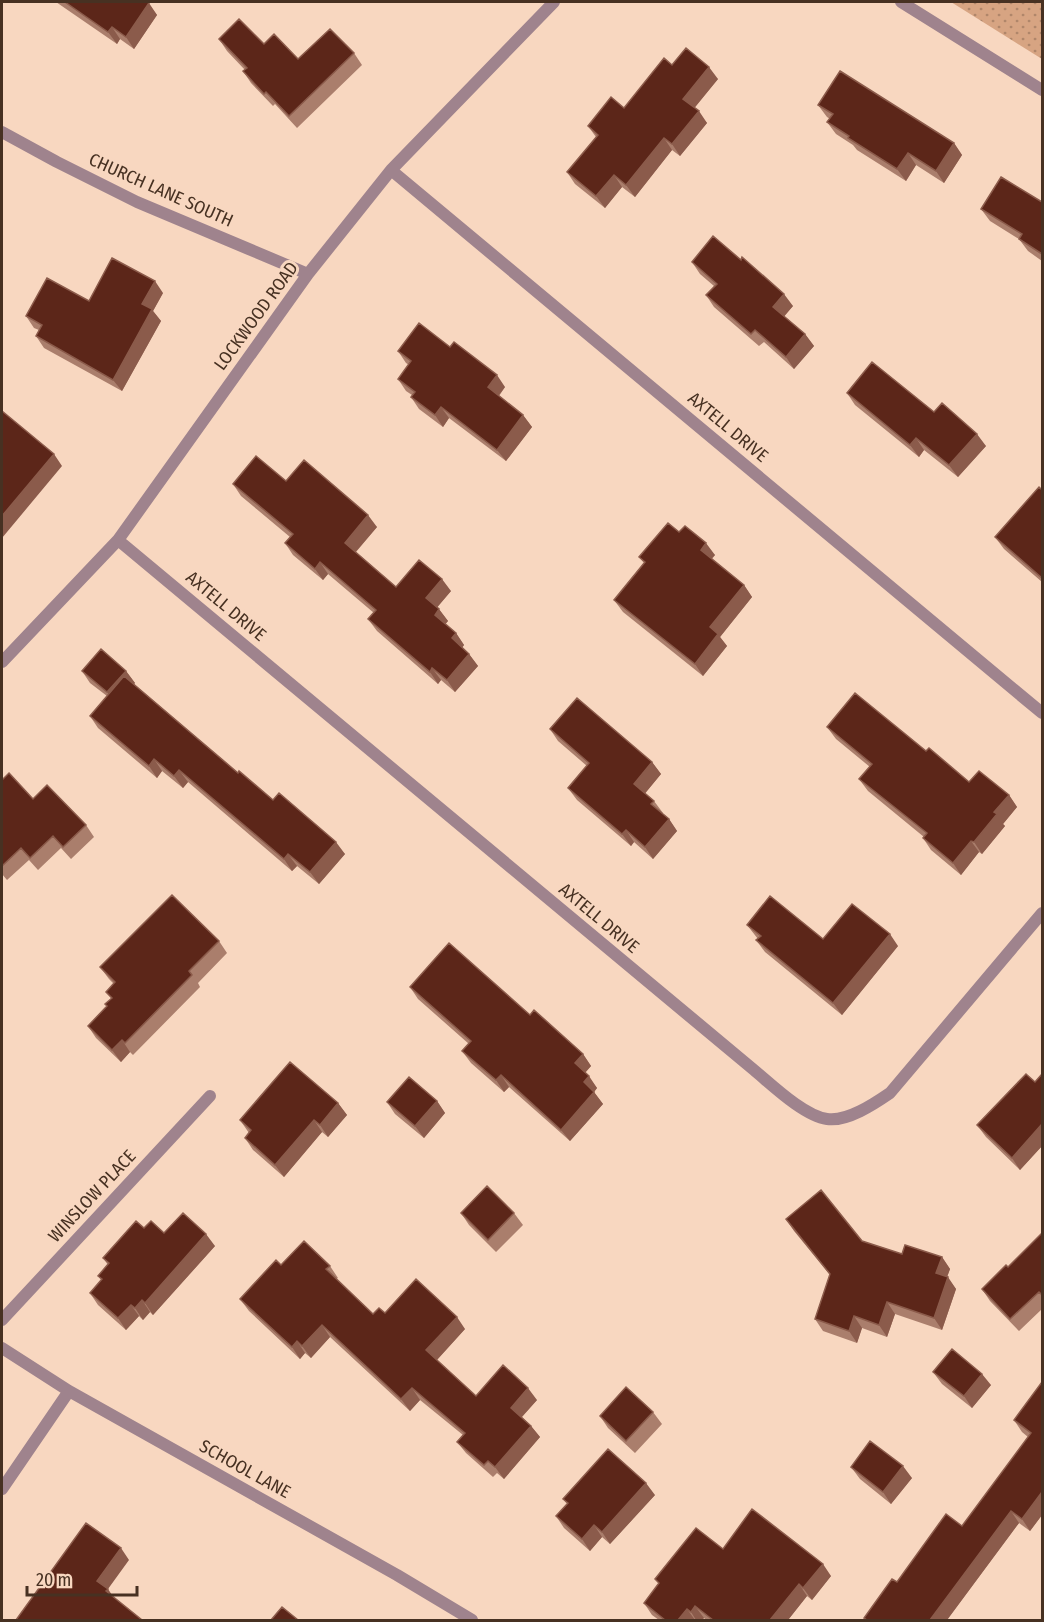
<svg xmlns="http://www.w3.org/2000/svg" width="1044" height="1622" viewBox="0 0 1044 1622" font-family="'Fira Sans Condensed',sans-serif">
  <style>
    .grass { fill: url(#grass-dots) }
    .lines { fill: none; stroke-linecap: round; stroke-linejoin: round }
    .minor { stroke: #9f838d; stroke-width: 12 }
    .wall { fill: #aa7e6c }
    .shaded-wall { fill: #8b5b4b }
    .building { fill: #5c2619; stroke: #8b5b4b; stroke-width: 1.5 }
    .labels { text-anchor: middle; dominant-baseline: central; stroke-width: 6; stroke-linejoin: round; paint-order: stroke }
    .street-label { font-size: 18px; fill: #473122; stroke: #f8d7c0 }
  </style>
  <defs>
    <pattern id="grass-dots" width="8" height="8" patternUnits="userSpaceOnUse" patternTransform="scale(1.5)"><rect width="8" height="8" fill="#d7a482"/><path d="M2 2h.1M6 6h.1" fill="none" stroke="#b0866a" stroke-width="1.8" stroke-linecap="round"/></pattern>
  </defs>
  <rect width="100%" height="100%" fill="#f8d7c0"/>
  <path class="grass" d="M951,2H1042V59Z"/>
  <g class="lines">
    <path class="minor" d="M901,2L1042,90
      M2,132L57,162L137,202L308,274
      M391,170L1042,713
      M118,540L754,1070C772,1085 804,1116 827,1119C847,1122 874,1104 890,1093L1042,913
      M2,662L118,540L308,274L391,170L554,2
      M2,1320L210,1096
      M2,1348L69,1391L397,1575L472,1620
      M2,1489L69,1391"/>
  </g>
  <path class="wall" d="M56,2H147L157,15L134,49L120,39L117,44Z
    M219,39L264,44L298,59L354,53L362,65L297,128L275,104L273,106L251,83L243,71L245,70L227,51Z
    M672,65L718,79L694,108L707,123L680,156L672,150L635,197L622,187L605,208L575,184L567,172L596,137L588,126L624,108Z
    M818,105L954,143L962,155L944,183L916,165L906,181L857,150L853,145L836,134L827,122L830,119L827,117Z
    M1042,202V261L1028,251L1019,239L990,221L981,209Z
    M692,262L793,306L784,316L805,334L814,346L794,369L764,342L759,346L714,307L706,295L714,286L700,274Z
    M163,293L153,311L161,321L122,391L44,348L36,336L39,330L34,328L26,316L89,301Z
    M398,351L505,387L499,396L523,415L532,427L506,461L449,418L443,427L419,409L411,397L412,395L406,391L398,379L409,365L406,363Z
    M847,393L986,446L958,477L924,450L919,457L855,405Z
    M286,481L377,527L356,552L396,587L451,591L437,607L448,621L445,624L456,633L464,645L462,648L469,654L478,666L455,692L441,680L438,684L377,631L368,619L374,613L328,574L323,580L293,555L285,543L290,537L241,496L233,484Z
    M1042,490V582L1004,549L995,537Z
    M679,532L715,555L712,559L744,585L752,597L720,637L727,646L703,676L623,612L614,600L644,563L639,557Z
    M82,671H126L135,683L134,684L238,773L345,854L319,884L297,866L292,871L188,782L183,788L162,771L157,778L98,728L90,716L107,696L90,683Z
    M827,727L926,751L969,782L1009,795L1017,807L1003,824L1005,826L982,854L979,852L961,875L931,850L923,838L924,837L868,791L859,779L870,767L836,739Z
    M550,729L652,762L661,774L645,793L654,801L663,813H662L669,819L677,831L653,859L634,842L631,846L577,800L568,788L587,766L558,741Z
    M2,780L33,799L86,825L94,837L71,859L61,848L38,870L29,860L7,880L2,874Z
    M747,925L823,939L898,946L842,1015L765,952L756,940L758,939Z
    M219,941L227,953L198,983L200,987L133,1055L130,1052L121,1062L96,1038L88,1026L107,1006L111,998L106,992L114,984L109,979L100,967Z
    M410,987L530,1015L583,1054L591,1066L585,1073L597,1088L594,1092L603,1104L570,1141L509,1087L504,1092L471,1063L462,1051L469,1044L418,999Z
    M1042,1074V1146L1020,1170L986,1137L977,1125L1035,1082Z
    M437,1101L445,1113L424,1138L395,1114L387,1102Z
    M338,1103L347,1115L328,1137L322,1132L284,1177L253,1150L245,1138L249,1133L240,1120Z
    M461,1213H514L523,1225L496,1252L469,1225Z
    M786,1219L862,1241L902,1254L942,1257L950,1269L947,1277L956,1289L942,1330L895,1314L887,1337L862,1328L857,1343L823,1331L815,1319L830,1275L794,1231Z
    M144,1228L215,1246L153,1315L150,1312L143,1320L139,1316L126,1330L98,1305L90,1293L101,1280L98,1276L108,1265L103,1258Z
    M1042,1233V1309L1019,1331L990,1301L982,1289L1008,1267Z
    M281,1265L330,1266L338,1278L336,1279L373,1314L385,1313L465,1329L437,1360L476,1396L537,1400L522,1417L531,1426L540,1437L504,1479L497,1473L493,1477L466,1453L457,1442L463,1435L420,1400L410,1411L330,1337L311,1358L305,1353L300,1359L249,1311L240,1299Z
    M933,1372L991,1385L972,1408L942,1384Z
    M1042,1382V1515L1030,1531L1019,1523L947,1620H865L864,1618L897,1582L962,1526L1028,1437L1022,1432L1014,1420Z
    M653,1412L662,1424L635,1453L608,1428L600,1416Z
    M851,1467L912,1478L891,1504L860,1479Z
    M655,1495L610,1544L602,1537L590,1551L564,1528L556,1516L567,1504L563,1499Z
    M723,1549L831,1576L812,1600L807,1596L788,1620H706L704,1618L702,1620H659L652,1615L644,1603L659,1584L655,1579Z"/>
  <path class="shaded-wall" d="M149,3L157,15L134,49L126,37Z
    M112,27L120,39L117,44L108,32Z
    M709,67L718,79L692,111L683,99Z
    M699,111L707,123L680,156L672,144Z
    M664,138L672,150L635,197L626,185Z
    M954,143L962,155L944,183L936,171Z
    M908,153L916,165L906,181L897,169Z
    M614,175L622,187L605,208L596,196Z
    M155,281L163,293L153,311L161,321L122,391L113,380L142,304Z
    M784,294L793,306L782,319L773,307Z
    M805,334L814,346L794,369L786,357Z
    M497,375L505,387L496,399L488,387Z
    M441,407L449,418L443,427L435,415Z
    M523,415L532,427L506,461L497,450Z
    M977,434L986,446L958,477L949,465Z
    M916,438L924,450L919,457L910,445Z
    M54,454L62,466L2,538V516Z
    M368,515L377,527L353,555L345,543Z
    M706,543L715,555L709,561L701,550Z
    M320,562L328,574L323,580L315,569Z
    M442,579L451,591L435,610L426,598Z
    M744,585L752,597L720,637L727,646L703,676L695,664L710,627Z
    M439,609L448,621L443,627L435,615Z
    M456,633L464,645L460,650L452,638Z
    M469,654L478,666L455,692L447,680Z
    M432,668L441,680L438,684L430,672Z
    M126,671L135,683L116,704L107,692Z
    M154,759L162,771L157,778L149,766Z
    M652,762L661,774L643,796L634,784Z
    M179,770L188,782L183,788L174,776Z
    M1009,795L1017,807L1003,824L1005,826L982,854L974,842L994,812Z
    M669,819L677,831L653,859L645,847Z
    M626,830L634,842L631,846L622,834Z
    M971,841L979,852L961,875L953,863Z
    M336,842L345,854L319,884L310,872Z
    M288,854L297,866L292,871L284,859Z
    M890,934L898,946L842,1015L833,1003Z
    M122,1040L130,1052L121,1062L112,1050Z
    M583,1054L591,1066L583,1075L575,1063Z
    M501,1075L509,1087L504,1092L496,1080Z
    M589,1076L597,1088L594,1092L603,1104L570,1141L561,1130L584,1082Z
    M437,1101L445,1113L424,1138L415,1126Z
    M338,1103L347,1115L328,1137L320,1125Z
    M314,1120L322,1132L284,1177L275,1165Z
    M1042,1124V1146L1020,1170L1012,1158Z
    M206,1234L215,1246L153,1315L145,1303Z
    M942,1257L950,1269L944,1285L936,1273Z
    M948,1277L956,1289L942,1330L934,1318Z
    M142,1300L150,1312L143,1320L135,1308Z
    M887,1302L895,1314L887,1337L879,1325Z
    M131,1305L139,1316L126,1330L118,1318Z
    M854,1316L862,1328L857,1343L849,1331Z
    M457,1317L465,1329L435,1362L426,1350Z
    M322,1325L330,1337L311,1358L302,1346Z
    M297,1341L305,1353L300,1359L292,1347Z
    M982,1374L991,1385L972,1408L964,1396Z
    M412,1388L420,1400L410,1411L401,1399Z
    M528,1388L537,1400L519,1420L511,1408Z
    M531,1426L540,1437L504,1479L495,1467Z
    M903,1466L912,1478L891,1504L883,1492Z
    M646,1483L655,1495L610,1544L602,1532Z
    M1042,1492V1515L1030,1531L1022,1519Z
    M1011,1511L1019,1523L947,1620H930Z
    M594,1525L602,1537L590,1551L582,1539Z
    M121,1548L129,1560L108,1589L116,1601L97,1581Z
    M823,1564L831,1576L812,1600L803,1588Z
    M799,1584L807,1596L788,1620H770Z
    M695,1606L704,1618L702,1620H696L691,1612Z
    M687,1609L695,1620H678Z"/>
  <path class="building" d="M65,2H147L149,3L126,37L112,27L108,32Z
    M239,19L264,44L274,34L298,59L330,29L354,53L289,116L266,92L264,94L243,71L247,68L219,39Z
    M686,48L709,67L683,99L699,111L672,144L664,138L626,185L614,175L596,196L567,172L598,135L588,126L611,97L624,108L664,58L672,65Z
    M840,71L954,143L936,171L908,153L897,169L848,138L849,136L827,122L833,114L818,105Z
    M1001,177L1042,202V254L1019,239L1022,234L981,209Z
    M713,236L741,260L742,257L784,294L773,307L805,334L786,357L755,330L751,334L706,295L717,284L692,262Z
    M112,258L155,281L142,304L152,309L113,380L36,336L42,325L26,316L47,278L89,301Z
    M419,323L450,347L454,342L497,375L488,387L523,415L497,450L441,407L435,415L411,397L415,392L398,379L411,361L398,351Z
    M872,362L934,412L942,403L977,434L949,465L916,438L910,445L847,393Z
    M2,411L54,454L2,516Z
    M256,456L286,481L304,460L368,515L345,543L396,587L419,560L442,579L426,598L439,609L435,615L456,633L452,638L469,654L447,680L432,668L430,672L368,619L376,610L320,562L315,569L285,543L293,534L233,484Z
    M1039,487L1042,490V578L995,537Z
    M668,523L679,532L685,526L706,543L701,550L744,585L710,627L718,634L695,664L614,600L645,562L639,557Z
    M101,649L126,671L107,692L82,671Z
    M124,676L238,773L239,771L273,800L279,793L336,842L310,872L288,854L284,859L179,770L174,776L154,759L149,766L90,716Z
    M855,693L926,751L929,748L969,782L979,771L1009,795L994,812L997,814L974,842L971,841L953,863L923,838L927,833L859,779L872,764L827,727Z
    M577,698L652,762L634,784L654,801L651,804L669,819L645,847L626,830L622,834L568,788L589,763L550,729Z
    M9,773L33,799L47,785L86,825L63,847L53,836L30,858L21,848L2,866V780Z
    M172,895L219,941L189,971L192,975L125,1043L122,1040L112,1050L88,1026L107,1006L105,1004L112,998L106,992L115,982L100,967Z
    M770,896L823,939L852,904L890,934L833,1003L756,940L761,936L747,925Z
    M449,943L530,1015L534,1010L583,1054L575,1063L589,1076L584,1082L594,1092L561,1130L501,1075L496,1080L462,1051L471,1041L410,987Z
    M290,1062L338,1103L320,1125L314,1120L275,1165L245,1138L251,1130L240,1120Z
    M1026,1074L1035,1082L1042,1074V1124L1012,1158L977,1125Z
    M409,1077L437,1101L415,1126L387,1102Z
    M487,1186L514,1213L488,1240L461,1213Z
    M821,1190L862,1241L902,1254L905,1245L942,1257L936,1273L948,1277L934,1318L887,1302L879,1325L854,1316L849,1331L815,1319L830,1274L786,1219Z
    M183,1213L206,1234L145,1303L142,1300L135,1308L131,1305L118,1318L90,1293L102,1279L98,1276L109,1263L103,1258L136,1221L144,1228L151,1221L164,1233Z
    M1042,1233V1295L1039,1292L1010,1319L982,1289L1006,1265L1008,1267Z
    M304,1241L330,1266L326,1269L373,1314L379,1308L385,1313L416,1279L457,1317L426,1350L476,1396L503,1365L528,1388L511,1408L531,1426L495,1467L488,1461L484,1465L457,1442L465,1433L412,1388L401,1399L322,1325L302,1346L297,1341L292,1347L240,1299L276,1260L281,1265Z
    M952,1349L982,1374L964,1396L933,1372Z
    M1042,1382V1492L1022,1519L1011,1511L930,1620H867L864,1618L892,1579L897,1582L946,1514L962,1526L1031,1433L1014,1420Z
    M626,1387L653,1412L626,1441L600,1416Z
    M870,1441L903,1466L883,1492L851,1467Z
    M608,1449L646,1483L602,1532L594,1525L582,1539L556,1516L568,1503L563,1499Z
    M752,1509L823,1564L803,1588L799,1584L770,1620H713L695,1606L691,1612L687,1609L678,1620H665L644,1603L659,1583L655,1579L696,1528L723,1549Z
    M86,1523L121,1548L97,1581L108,1589L106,1591L142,1620H16Z
    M282,1607L298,1620H271Z"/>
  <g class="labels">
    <g class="street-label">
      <text transform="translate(161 190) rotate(24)">CHURCH LANE SOUTH</text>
      <text transform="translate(256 316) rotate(-54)">LOCKWOOD ROAD</text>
      <text transform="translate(728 427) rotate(40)">AXTELL DRIVE</text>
      <text transform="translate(226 606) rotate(40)">AXTELL DRIVE</text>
      <text transform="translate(599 918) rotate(40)">AXTELL DRIVE</text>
      <text transform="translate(92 1196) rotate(-47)">WINSLOW PLACE</text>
      <text transform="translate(245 1469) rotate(29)">SCHOOL LANE</text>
    </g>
  </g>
  <rect width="1044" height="1622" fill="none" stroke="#473122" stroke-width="6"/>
  <path d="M27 1586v9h110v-9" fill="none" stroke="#473122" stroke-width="3"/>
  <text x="36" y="1586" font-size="18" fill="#473122" stroke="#f8d7c0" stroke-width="4.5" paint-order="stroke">20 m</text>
</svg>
